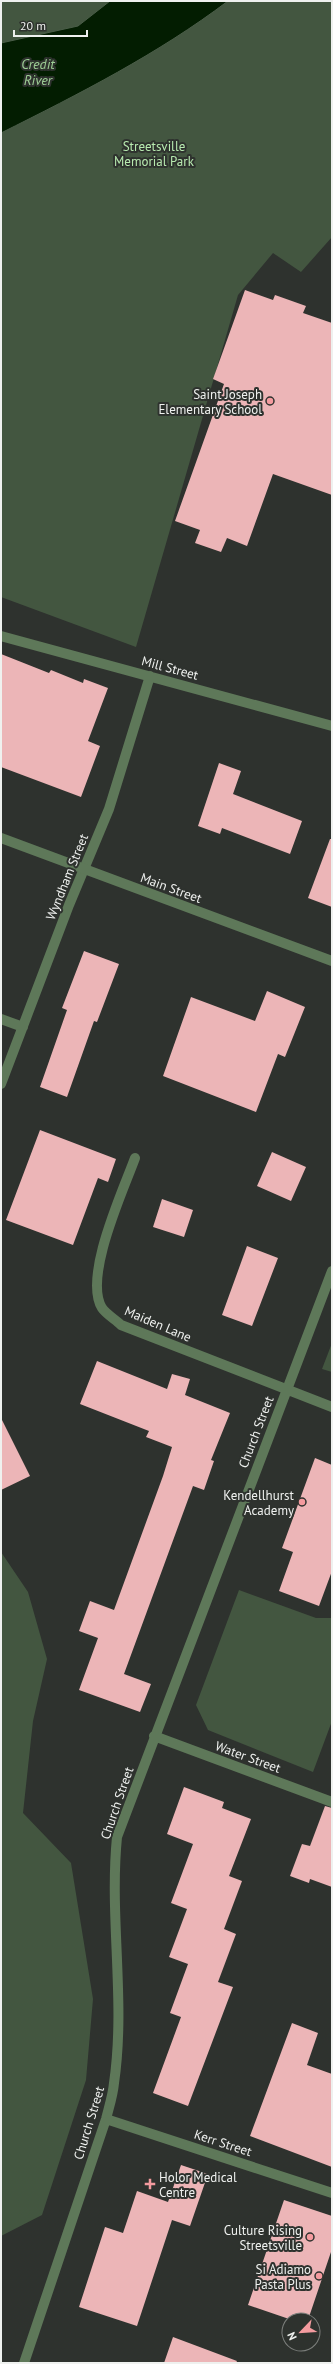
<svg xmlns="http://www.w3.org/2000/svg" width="333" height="2364" viewBox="0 0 333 2364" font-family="'PT Sans',sans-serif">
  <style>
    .green { fill: #435640 }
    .water { fill: #031d01; stroke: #4a5d48 }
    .building { fill: #ecb5b7 }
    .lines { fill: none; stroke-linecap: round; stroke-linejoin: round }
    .minor { stroke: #5e7859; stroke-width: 10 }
    .tertiary { stroke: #5e7859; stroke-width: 10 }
    .poi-dot { fill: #f49b9f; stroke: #2e322e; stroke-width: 1.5 }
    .labels { text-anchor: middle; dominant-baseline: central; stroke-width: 4; stroke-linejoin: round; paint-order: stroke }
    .park-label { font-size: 13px; fill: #b7e9af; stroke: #2e322e }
    .poi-label { font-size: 13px; fill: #eff1ef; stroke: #2e322e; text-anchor: end }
    .street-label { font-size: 13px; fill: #eff1ef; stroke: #2e322e }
    .water-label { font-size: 14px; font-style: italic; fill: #9dcd95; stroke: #2e322e }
  </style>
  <rect width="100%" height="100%" fill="#2e322e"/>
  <path class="green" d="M1,1H332V237L301,272L273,253L238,295L136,647L1,597Z
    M332,1343V1372L322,1369Z
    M1,1552L28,1592L47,1659L33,1721L23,1813L71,1863L93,1999L86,2080L42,2215L1,2236Z
    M239,1590L316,1618H332V1721L313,1772L208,1730L196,1705Z"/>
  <path class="water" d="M110,1H228C158,54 79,94 1,133V43L78,26Z"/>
  <path class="building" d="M245,290L273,300L275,295L306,306L303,313L332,323V495L273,474L247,546L227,538L221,552L195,543L200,530L175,521L224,384L213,379Z
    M1,654L49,673L51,670L83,683L84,679L108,688L88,741L100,746L81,797L1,767Z
    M219,763L241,771L233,794L302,821L290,854L222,828L220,834L198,826Z
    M330,839H332V907L308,898Z
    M84,951L119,964L97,1022L94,1021L67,1097L40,1087L67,1010L62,1008Z
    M267,991L305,1007L285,1057L278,1054L256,1112L163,1076L191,997L255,1021Z
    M40,1130L116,1159L108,1182L98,1178L73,1245L6,1220Z
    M272,1152L306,1167L291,1201L257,1186Z
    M162,1199L193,1210L184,1237L153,1227Z
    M247,1246L278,1258L252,1326L222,1315Z
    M97,1361L167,1389L172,1374L190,1379L185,1395L230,1413L211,1460L214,1461L204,1490L193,1486L124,1674L151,1684L140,1712L79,1690L98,1638L79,1631L90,1601L114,1610L163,1476L172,1447L146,1437L149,1431L80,1404Z
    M1,1418L30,1476L1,1490Z
    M315,1458L332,1465V1571L319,1606L279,1591L293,1552L282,1548Z
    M184,1787L224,1802L222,1808L251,1819L229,1876L242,1881L224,1929L236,1934L218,1982L233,1987L188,2106L153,2093L181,2017L170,2013L188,1964L169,1957L187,1909L171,1903L193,1844L167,1834Z
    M325,1806L332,1808V1887L310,1879L309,1883L290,1876L302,1844L310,1846Z
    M292,2023L318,2033L307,2065L332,2074V2167L250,2136Z
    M181,2165L208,2174L190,2226L172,2220L137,2326L79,2307L105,2227L123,2233L137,2191L168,2202Z
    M284,2200L332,2216V2249L308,2320H292L248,2305Z
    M173,2337L237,2361L236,2363H164Z"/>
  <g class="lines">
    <path class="minor" d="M1,636L332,726
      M1,1019L23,1027
      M1,1084L69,905L109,809L150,676
      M135,1158C123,1191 83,1277 102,1308C106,1314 116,1320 121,1325L332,1407
      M154,1736L332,1802
      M106,2119L332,2193
      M24,2363L106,2119C109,2107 113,2095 114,2083C126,2001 109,1918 117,1837L332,1271"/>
    <path class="tertiary" d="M1,838L332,961"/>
  </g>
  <g class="poi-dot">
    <circle cx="270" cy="401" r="4"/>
    <circle cx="302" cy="1502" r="4"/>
    <path d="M148 2178h4v4h4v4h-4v4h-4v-4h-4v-4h4z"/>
    <circle cx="310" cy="2237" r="4"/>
    <circle cx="319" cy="2276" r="4"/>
  </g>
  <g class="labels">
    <g class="park-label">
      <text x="154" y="146">Streetsville<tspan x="154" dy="15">Memorial Park</tspan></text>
    </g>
    <g class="poi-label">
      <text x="262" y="394">Saint Joseph<tspan x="262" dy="15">Elementary School</tspan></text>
      <text x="294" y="1495">Kendellhurst<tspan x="294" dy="15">Academy</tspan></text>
      <text x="159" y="2177" text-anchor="start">Holor Medical<tspan x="159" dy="15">Centre</tspan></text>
      <text x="302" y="2230">Culture Rising<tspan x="302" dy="15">Streetsville</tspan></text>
      <text x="311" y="2269">Si Adiamo<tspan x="311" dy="15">Pasta Plus</tspan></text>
    </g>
    <g class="street-label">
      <text transform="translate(170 668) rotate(15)">Mill Street</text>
      <text transform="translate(67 877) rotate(-68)">Wyndham Street</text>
      <text transform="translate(171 888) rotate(20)">Main Street</text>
      <text transform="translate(158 1324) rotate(23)">Maiden Lane</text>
      <text transform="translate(256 1432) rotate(-69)">Church Street</text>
      <text transform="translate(248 1757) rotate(20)">Water Street</text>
      <text transform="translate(117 1803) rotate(-71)">Church Street</text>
      <text transform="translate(89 2123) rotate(-73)">Church Street</text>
      <text transform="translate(223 2143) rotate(18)">Kerr Street</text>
    </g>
    <g class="water-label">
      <text x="38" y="64">Credit<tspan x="38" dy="16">River</tspan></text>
    </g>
  </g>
  <rect width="333" height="2364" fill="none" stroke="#eff1ef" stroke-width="4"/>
  <g transform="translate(301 2332) rotate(245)"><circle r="19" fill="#2e322e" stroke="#7b7e7b"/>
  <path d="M0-3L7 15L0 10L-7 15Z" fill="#f49b9f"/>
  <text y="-6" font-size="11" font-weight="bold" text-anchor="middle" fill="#eff1ef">N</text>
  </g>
  <path d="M14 30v6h73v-6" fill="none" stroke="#eff1ef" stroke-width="2"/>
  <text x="20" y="30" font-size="12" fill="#eff1ef" stroke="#2e322e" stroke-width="3" paint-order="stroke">20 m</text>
</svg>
